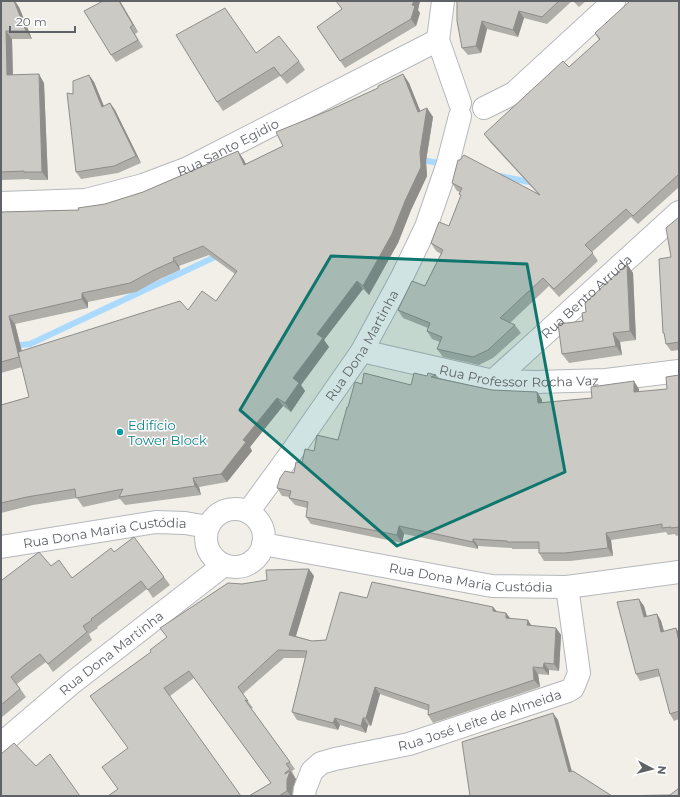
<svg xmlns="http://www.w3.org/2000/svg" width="680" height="797" viewBox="0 0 680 797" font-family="Montserrat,sans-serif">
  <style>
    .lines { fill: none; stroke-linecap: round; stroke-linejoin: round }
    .stream { stroke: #aadaff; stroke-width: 6 }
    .minor-casing { stroke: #b5b8bc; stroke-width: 24 }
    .minor { stroke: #fff; stroke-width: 22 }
    .wall { fill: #afaea9; fill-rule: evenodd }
    .shaded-wall { fill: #8f8d8a }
    .building { fill: #cccac5; stroke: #8f8d8a }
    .marked { fill: #0f766e; fill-opacity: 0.2; stroke: #0f766e; stroke-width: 3; stroke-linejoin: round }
    .culture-dot { fill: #0f9aa8; stroke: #fff; stroke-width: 1.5 }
    .labels { text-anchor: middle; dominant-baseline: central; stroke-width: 3; stroke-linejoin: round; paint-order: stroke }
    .street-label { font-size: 13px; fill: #5f6368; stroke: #fff }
    .culture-label { font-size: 13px; fill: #0d838f; stroke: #fff; text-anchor: start }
  </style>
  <rect width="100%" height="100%" fill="#f1efe8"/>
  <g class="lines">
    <path class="stream" d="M420,161L422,160L444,164
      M500,176L534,183
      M1,347L30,344L219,255"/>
    <g class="minor-casing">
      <g id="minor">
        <path d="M443,1L438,40L460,103"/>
        <path d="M484,108L514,93L614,1"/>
        <path id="s1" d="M1,203L86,200L143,185L188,168L438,40"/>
        <path id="s2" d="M362,351L493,381L536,382L606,380L679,371"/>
        <path id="s3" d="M493,381L679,212"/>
        <circle cx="235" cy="538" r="29"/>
        <path id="s4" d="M248,512L289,456L362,351L402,277L426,227L448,163L460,116"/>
        <path id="s5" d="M263,544L492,586L567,587L679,572"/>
        <path id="s6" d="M1,547L156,522L185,523L208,527"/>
        <path id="s7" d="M1,744L72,683L224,565"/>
        <path id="s8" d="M304,796L305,789L312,771L321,763L335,759L409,744L568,691L573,688L579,673L567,587"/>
      </g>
    </g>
    <use href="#minor" class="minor"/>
  </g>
  <path class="wall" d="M1,1L19,7L32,39H12L13,75L44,83L48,180H30L29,179L1,180Z
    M103,1H120L138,32L135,34L143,47L116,62L111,55Z
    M336,1H420L418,10L420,13L416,26L345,68L317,27L342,9Z
    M457,1H572L547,24L524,18L518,37L487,29L481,53L468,55L462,48Z
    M573,1H586L579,7Z
    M679,1V187L638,224L631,217L592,252L598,261L559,297L549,286L510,323L515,325L521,333L493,358L479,365L443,357L437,349L440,342L432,339L427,331L428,328L403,318L398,310L425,286L441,254L436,251L431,243L449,226L461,196L459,194L460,192L457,191L452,183L537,193L490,142L484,134L569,67L599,40L595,33Z
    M256,53L299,61L305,70L287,84L280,76L223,111L217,102Z
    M403,74L409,83L420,111L427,108L433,117L426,161L427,176L411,210L398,243L369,295L363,289L324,340L329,347L301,385L305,391L291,412L283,406L250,447L252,451L227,482L199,487L201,495L125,505L120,499L83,507L77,498L33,505L1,513V405L29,397L22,367L1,373V212L79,210L105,204L143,192L238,151L246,164L283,146L330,110L378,88ZM209,255L235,274L216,301L188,310L22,351L15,324L88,308V302L136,292L160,279L180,270L179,266Z
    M89,75L94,82L104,106L110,103L115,110L141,163L118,173L81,179L76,172L73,94Z
    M679,217V350L671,351L666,344L665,335L663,333L671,257Z
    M627,264L633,273L636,340L620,342L622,355L569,363L562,354L583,321L586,312Z
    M436,375L439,378L492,390L537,392L542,400V403L592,398L639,389V392L667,389L679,375V535L676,536L675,534L668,535L666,532L611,540L613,556L570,561H544L539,553V549H512V548L478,546V549L404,534L402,543L311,524L306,517L307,508L295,505L289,498L290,497L282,496L277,488L294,473L314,451L338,440L348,407L362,384L411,385L427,376Z
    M114,552L164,577L170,585L153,598L147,589L97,627L98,628L89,634L92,640L53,672L46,662L31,673L17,684L26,697L1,718V579L2,580L51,566L72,578Z
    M314,576L296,636L312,641L326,640L367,598L493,607L497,612L506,613L510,618L531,626L556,628L561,635L559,671L549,670V675L538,674L540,687L433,723L428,715L429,711L380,694L371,726L368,725L366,733L340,725L338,730L297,720L292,712L305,658H284L243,694L253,708H251L295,769L292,771L295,777H294L296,779L293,787L292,796H249L271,783L194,678L170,696L117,789L151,652L242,584Z
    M644,606L647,617L657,614L661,621L664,631L676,628L679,633V719L674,721L670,714L660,676L640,681L636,674Z"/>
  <path class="shaded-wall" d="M14,1H15L19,7L32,39L26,31Z
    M119,1H120L138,32L133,25Z
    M414,1H420L418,10L420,13L416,26L411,19L412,5Z
    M519,11L524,18L518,37L513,30Z
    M482,21L487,29L481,53L476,46Z
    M6,31L12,39L13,84L7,75Z
    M39,74L44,83L48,180L42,172Z
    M403,74L409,83L424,120L418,112Z
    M89,75L94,82L107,114L102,107Z
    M110,103L115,110L141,163L136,156Z
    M427,108L433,117L426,161L427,176L411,210L398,243L369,295L363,286L405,201L420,152Z
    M238,151L244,160L250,173L244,165Z
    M173,258L179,266L180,270L174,261Z
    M627,264L633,273L636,340L630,331Z
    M357,281L363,289L324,340L329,347L301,385L305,391L291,412L285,403L293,378L317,334Z
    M82,293L88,302V308L82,299Z
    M9,316L15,324L25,365L19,357Z
    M613,333L620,342L622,355L616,346Z
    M634,381L639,389V399L634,392Z
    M537,392L542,400L543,411L538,403Z
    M277,398L283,406L250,447L252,451L227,482L221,474L243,440Z
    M193,478L199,487L201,495L195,486Z
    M399,526L404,534L402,543L397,535Z
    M606,533L611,540L613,556L608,548Z
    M473,539L478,546V549L473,542Z
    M309,569L314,576L294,642L289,635Z
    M639,599L644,606L649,624L644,617Z
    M493,607L499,614L493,611Z
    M506,613L512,621L506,618Z
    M657,614L661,621L666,639L661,632Z
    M528,620L533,628L527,625Z
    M556,628L561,635L559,671L554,664Z
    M676,628L679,633V642Z
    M544,663L549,670V675L543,668Z
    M533,667L538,674L540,687L534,680Z
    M375,687L380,694L371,726L366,718Z
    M553,713L558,720L574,779L569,772Z
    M335,718L340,725L338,730L333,723Z
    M363,718L368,725L366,733L361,726Z
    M290,771L296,779L293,787L292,796H291L287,791V780Z"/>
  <path class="building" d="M1,1H14L26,31H6L7,75L39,74L42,172H24V171L1,172Z
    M103,1H119L133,25L130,27L138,40L111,55L84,11Z
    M336,1H414L412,5L415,6L411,19L340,61L317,27L342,9Z
    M457,1H559L542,17L519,11L513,30L482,21L476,46L462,48L457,21Z
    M630,1H679V174L633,216L626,209L585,245L593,253L554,289L543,278L500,318L515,325L488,350L473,357L437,349L442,337L427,331L430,323L398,310L412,281L425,286L443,250L431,243L439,222L449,226L461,195L459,194L462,188L452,183L458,160H460L464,155L540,195L484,134L563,61L569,67L600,39L595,33Z
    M225,8L256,53L279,36L299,61L281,76L274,67L217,102L176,35Z
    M403,74L418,112L427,108L420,152L421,167L405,201L392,234L363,286L357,281L317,334L323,338L293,378L299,383L285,403L277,398L243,440L246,442L221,474L193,478L195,486L119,497L123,489L76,498L75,489L27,497L1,503V405L29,397L18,352L180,301L188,310L202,291L216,301L237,271L203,246L173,258L174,261L154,270L130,283L82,293V299L9,316L19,357L1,362V212L79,210L78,208L105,204L143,192L238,151L244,165L283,146L276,132L330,110L378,88V86Z
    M89,75L102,107L110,103L136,156L114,166L76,172L67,93L73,94V81Z
    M679,217V342L666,344L664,333H663L659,259L671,257L666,228Z
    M627,264L630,331L613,333L616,346L562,354L558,324L583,321L582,313L586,312L585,303Z
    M364,373L411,385L414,373L427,376L428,373L436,375L431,377L492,390L537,392L538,403L592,398L591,387L634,381V392L667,389L666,377L679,375V527L671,528V527L662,528V524L606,533L608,548L565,553H539V542H507V541L473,539V542L399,526L397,535L306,517L308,502L289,498L291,491L277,488L280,478L285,471L294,473L296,462L302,463L305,449L314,451L317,435L338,440L347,407H348L355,382L362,384Z
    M134,537L164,577L148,590L141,581L91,619L92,620L83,626L87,632L48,664L40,654L25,665L11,677L20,689L1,705V579L2,580L39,552L51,566L59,560L72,578L111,548L114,552Z
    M309,569L289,635L312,641L326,640L340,592L367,598L372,582L493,607V611L506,613V618L528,620L527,625L556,628L554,664L544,663L543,668L533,667L534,680L428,715L429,705L375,687L366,718H363L361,726L335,718L333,723L292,712L307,651L278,650L238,687L248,701L245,700L290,762L286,764L290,769L285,773V774L290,771L287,780V791L279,796H249L271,783L189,671L164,688L241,796H108L118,789L102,767L128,748L90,696L151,652L150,650L167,637L160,628L228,583L242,584L267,580L266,570Z
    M639,599L644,617L657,614L661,632L676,628L679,642V711L670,714L658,669L636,674L617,602Z
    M553,713L569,772L573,771L612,796L670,795L679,788V796H470L462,742Z
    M14,743L36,766L50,754L80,796H1V754Z"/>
  <path class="marked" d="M331,256L527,264L565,472L397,546L240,410Z"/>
  <circle class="culture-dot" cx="120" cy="432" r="4"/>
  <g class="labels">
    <g class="street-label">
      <text stroke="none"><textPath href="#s1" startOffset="237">Rua Santo Egidio</textPath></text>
      <text stroke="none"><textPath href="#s3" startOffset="126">Rua Bento Arruda</textPath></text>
      <text stroke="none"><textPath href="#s4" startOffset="202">Rua Dona Martinha</textPath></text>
      <text stroke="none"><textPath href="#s2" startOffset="160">Rua Professor Rocha Vaz</textPath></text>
      <text stroke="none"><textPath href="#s6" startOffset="105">Rua Dona Maria Custódia</textPath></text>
      <text stroke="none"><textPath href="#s5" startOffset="211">Rua Dona Maria Custódia</textPath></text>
      <text stroke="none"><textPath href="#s7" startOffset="143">Rua Dona Martinha</textPath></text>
      <text stroke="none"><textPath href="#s8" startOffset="203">Rua José Leite de Almeida</textPath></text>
    </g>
    <g class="culture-label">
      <text x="128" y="425">Edifício<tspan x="128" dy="15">Tower Block</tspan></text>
    </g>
  </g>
  <rect width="680" height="797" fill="none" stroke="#5f6368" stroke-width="4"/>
  <g transform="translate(652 769) rotate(97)" stroke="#ffffff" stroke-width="3" paint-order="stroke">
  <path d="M0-3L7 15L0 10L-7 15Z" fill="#5f6368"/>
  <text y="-6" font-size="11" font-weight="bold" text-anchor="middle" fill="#5f6368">N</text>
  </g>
  <path d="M10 26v6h65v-6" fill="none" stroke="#5f6368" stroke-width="2"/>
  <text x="16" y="26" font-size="12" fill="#5f6368" stroke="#ffffff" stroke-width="3" paint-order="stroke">20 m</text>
</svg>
